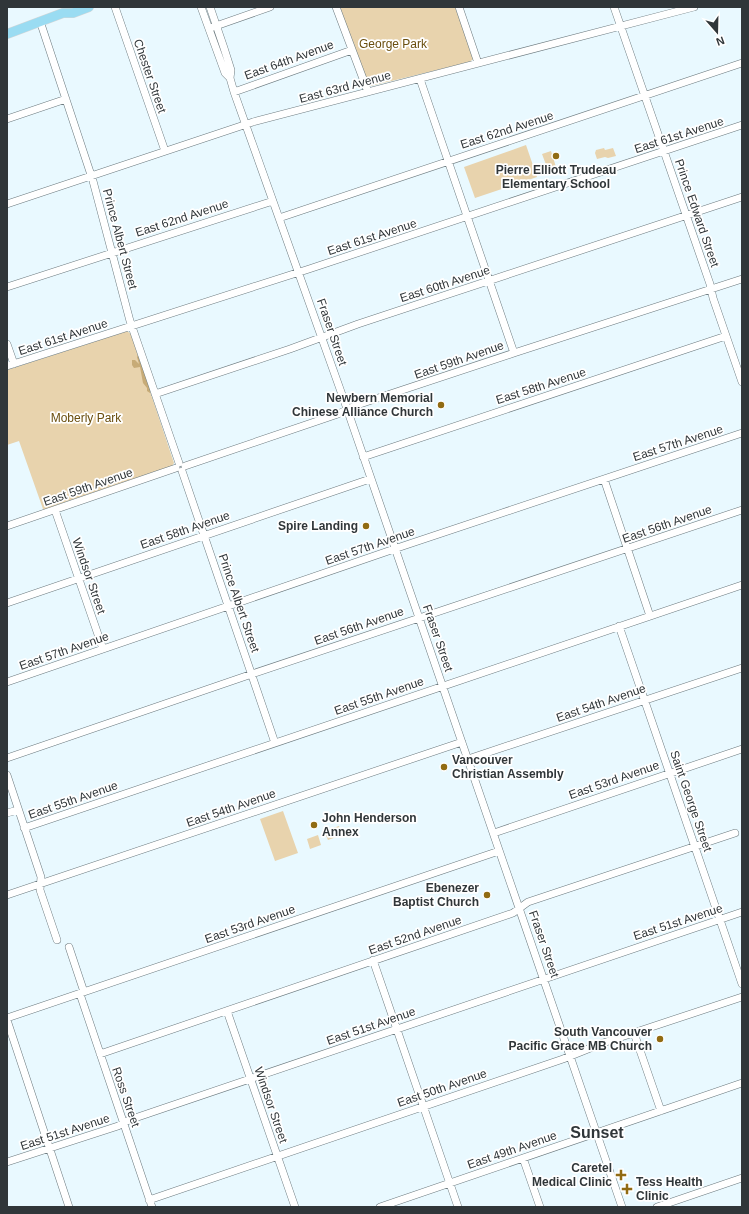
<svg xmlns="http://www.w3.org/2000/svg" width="749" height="1214" viewBox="0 0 749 1214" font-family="Helvetica,sans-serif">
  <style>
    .green { fill: #e8d3ad }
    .forest { fill: #c7ab77 }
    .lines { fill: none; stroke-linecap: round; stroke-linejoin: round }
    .minor-casing { stroke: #6c7a7f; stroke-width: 8 }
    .major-casing { stroke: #d6d7d7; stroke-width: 10 }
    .minor { stroke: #fff; stroke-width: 7 }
    .major { stroke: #9adcf2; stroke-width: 9 }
    .poi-dot { fill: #916b12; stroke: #fff; stroke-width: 1.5 }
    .labels { text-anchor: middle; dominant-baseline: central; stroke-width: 3.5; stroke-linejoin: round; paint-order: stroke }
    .park-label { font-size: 12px; fill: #6a4e0e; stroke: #fff }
    .street-label { font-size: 12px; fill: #303639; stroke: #fff }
    .poi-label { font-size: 12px; font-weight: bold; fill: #303639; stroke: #fff; text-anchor: end }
    .district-label { font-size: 16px; font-weight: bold; fill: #303639; stroke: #fff }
  </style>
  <rect width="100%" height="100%" fill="#e9f9ff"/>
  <path class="green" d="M344,7H455L474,58L470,62L371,86L368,84L339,9Z
    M526,145L537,177L475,198L464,167Z
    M604,148L605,150L613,148L616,156L608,158L605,157L597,159L595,153L596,150Z
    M551,151L556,167L548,170L542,154Z
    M127,331L131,334L174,463L172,466L65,502L45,510L43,509L19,441L7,445V370Z
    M283,811L298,853L275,861L260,819Z
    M339,826L342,835L328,840L324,831Z
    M318,835L321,845L310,849L307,839Z"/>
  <path class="forest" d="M138,355L151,391L150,393L147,391V388L143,383L140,367L134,368L132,365V360H135L139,364L137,357Z"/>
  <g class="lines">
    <g class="minor-casing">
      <path id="minor" d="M115,7L165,151
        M201,7L225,73L230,78
        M210,7L224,48L231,70L230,78L234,92L345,403L622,1207
        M336,7L368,92
        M459,7L478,63
        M614,7L710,284L713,298L742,382
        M40,21L93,181L130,321L179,463
        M213,27L270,7
        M420,79L514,353
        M234,92L352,50
        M7,119L66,99
        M7,204L253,122L694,7
        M279,218L742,63
        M7,287L273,201
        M7,344L14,364
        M7,366L309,269L742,125
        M155,394L290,349L358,324L742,197
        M363,457L726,336
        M185,466L338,414L357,405L514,353L742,279
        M182,471L275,743
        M604,479L650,616
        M55,510L103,649
        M7,526L176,468
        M7,603L370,479
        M619,626L742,984
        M7,682L403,546L742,433
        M7,758L252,674L742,510
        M468,759L742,668
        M7,775L41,877L40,890L57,940
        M7,813L18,810
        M24,828L742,585
        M494,833L742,749
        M7,895L462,742
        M69,947L84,992
        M373,960L458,1207
        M80,994L152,1207
        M227,1011L295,1207
        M7,1018L499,851
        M7,1020L69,1207
        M634,1033L661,1111
        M100,1054L513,913L528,902L735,833
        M523,1158L540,1207
        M7,1162L118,1126L129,1120L742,912
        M149,1200L563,1059L603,1043L742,997
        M380,1207L742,1083
        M657,1207L742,1178"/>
    </g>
    <g class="major-casing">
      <path id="major" d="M7,34L63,13H73L89,7"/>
    </g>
    <use href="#minor" class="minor"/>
    <use href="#major" class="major"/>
  </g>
  <g class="poi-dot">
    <circle cx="556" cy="156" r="4"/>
    <circle cx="441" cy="405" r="4"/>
    <circle cx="366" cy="526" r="4"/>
    <circle cx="444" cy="767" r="4"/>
    <circle cx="314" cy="825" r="4"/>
    <circle cx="487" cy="895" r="4"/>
    <circle cx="660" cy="1039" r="4"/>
    <path d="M619 1169h4v4h4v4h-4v4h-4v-4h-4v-4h4z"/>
    <path d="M625 1183h4v4h4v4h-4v4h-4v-4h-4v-4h4z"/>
  </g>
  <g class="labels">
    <g class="park-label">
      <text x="393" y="44">George Park</text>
      <text x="86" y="418">Moberly Park</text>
    </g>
    <g class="street-label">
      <text transform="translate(289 60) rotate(-20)">East 64th Avenue</text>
      <text transform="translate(150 76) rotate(71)">Chester Street</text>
      <text transform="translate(345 87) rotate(-15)">East 63rd Avenue</text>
      <text transform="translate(507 130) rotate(-18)">East 62nd Avenue</text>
      <text transform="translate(679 135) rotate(-18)">East 61st Avenue</text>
      <text transform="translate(697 213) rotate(71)">Prince Edward Street</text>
      <text transform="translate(182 218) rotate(-18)">East 62nd Avenue</text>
      <text transform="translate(372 237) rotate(-18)">East 61st Avenue</text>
      <text transform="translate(120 239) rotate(75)">Prince Albert Street</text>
      <text transform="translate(445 284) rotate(-18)">East 60th Avenue</text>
      <text transform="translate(332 332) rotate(71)">Fraser Street</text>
      <text transform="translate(63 337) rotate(-18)">East 61st Avenue</text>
      <text transform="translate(459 360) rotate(-19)">East 59th Avenue</text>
      <text transform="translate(541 386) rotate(-18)">East 58th Avenue</text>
      <text transform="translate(678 443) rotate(-18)">East 57th Avenue</text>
      <text transform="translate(88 487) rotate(-19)">East 59th Avenue</text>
      <text transform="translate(667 524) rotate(-19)">East 56th Avenue</text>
      <text transform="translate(185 530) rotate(-19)">East 58th Avenue</text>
      <text transform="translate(370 546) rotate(-19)">East 57th Avenue</text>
      <text transform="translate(89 576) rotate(71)">Windsor Street</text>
      <text transform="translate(239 603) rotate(71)">Prince Albert Street</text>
      <text transform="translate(359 626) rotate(-19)">East 56th Avenue</text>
      <text transform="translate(438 638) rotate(71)">Fraser Street</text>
      <text transform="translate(64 651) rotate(-19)">East 57th Avenue</text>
      <text transform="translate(379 696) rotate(-19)">East 55th Avenue</text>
      <text transform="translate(601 703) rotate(-19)">East 54th Avenue</text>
      <text transform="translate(614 780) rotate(-19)">East 53rd Avenue</text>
      <text transform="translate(73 800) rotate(-19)">East 55th Avenue</text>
      <text transform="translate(691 801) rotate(71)">Saint George Street</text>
      <text transform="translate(231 808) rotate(-19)">East 54th Avenue</text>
      <text transform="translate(678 922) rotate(-18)">East 51st Avenue</text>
      <text transform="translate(250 924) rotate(-19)">East 53rd Avenue</text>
      <text transform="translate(415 935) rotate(-19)">East 52nd Avenue</text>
      <text transform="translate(544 944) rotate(71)">Fraser Street</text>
      <text transform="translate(371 1026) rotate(-19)">East 51st Avenue</text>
      <text transform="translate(442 1088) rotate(-19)">East 50th Avenue</text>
      <text transform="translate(126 1097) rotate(71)">Ross Street</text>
      <text transform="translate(271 1105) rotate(71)">Windsor Street</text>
      <text transform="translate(65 1132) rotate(-18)">East 51st Avenue</text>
      <text transform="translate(512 1150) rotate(-19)">East 49th Avenue</text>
    </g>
    <g class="poi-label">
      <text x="556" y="170" text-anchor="middle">Pierre Elliott Trudeau<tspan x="556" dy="14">Elementary School</tspan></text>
      <text x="433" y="398">Newbern Memorial<tspan x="433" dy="14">Chinese Alliance Church</tspan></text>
      <text x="358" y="526">Spire Landing</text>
      <text x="452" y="760" text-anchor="start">Vancouver<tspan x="452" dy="14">Christian Assembly</tspan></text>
      <text x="322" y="818" text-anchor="start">John Henderson<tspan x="322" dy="14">Annex</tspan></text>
      <text x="479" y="888">Ebenezer<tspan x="479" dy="14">Baptist Church</tspan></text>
      <text x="652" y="1032">South Vancouver<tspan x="652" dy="14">Pacific Grace MB Church</tspan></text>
      <text x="612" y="1168">Caretel<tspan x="612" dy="14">Medical Clinic</tspan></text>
      <text x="636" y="1182" text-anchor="start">Tess Health<tspan x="636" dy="14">Clinic</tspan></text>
    </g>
    <g class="district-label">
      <text x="597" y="1132">Sunset</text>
    </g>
  </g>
  <rect width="749" height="1214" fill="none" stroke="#303639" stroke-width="16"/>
  <g transform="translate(717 32) rotate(160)" stroke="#ffffff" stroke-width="3" paint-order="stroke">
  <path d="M0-3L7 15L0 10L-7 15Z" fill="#303639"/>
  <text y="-6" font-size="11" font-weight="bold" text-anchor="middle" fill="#303639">N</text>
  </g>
</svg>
